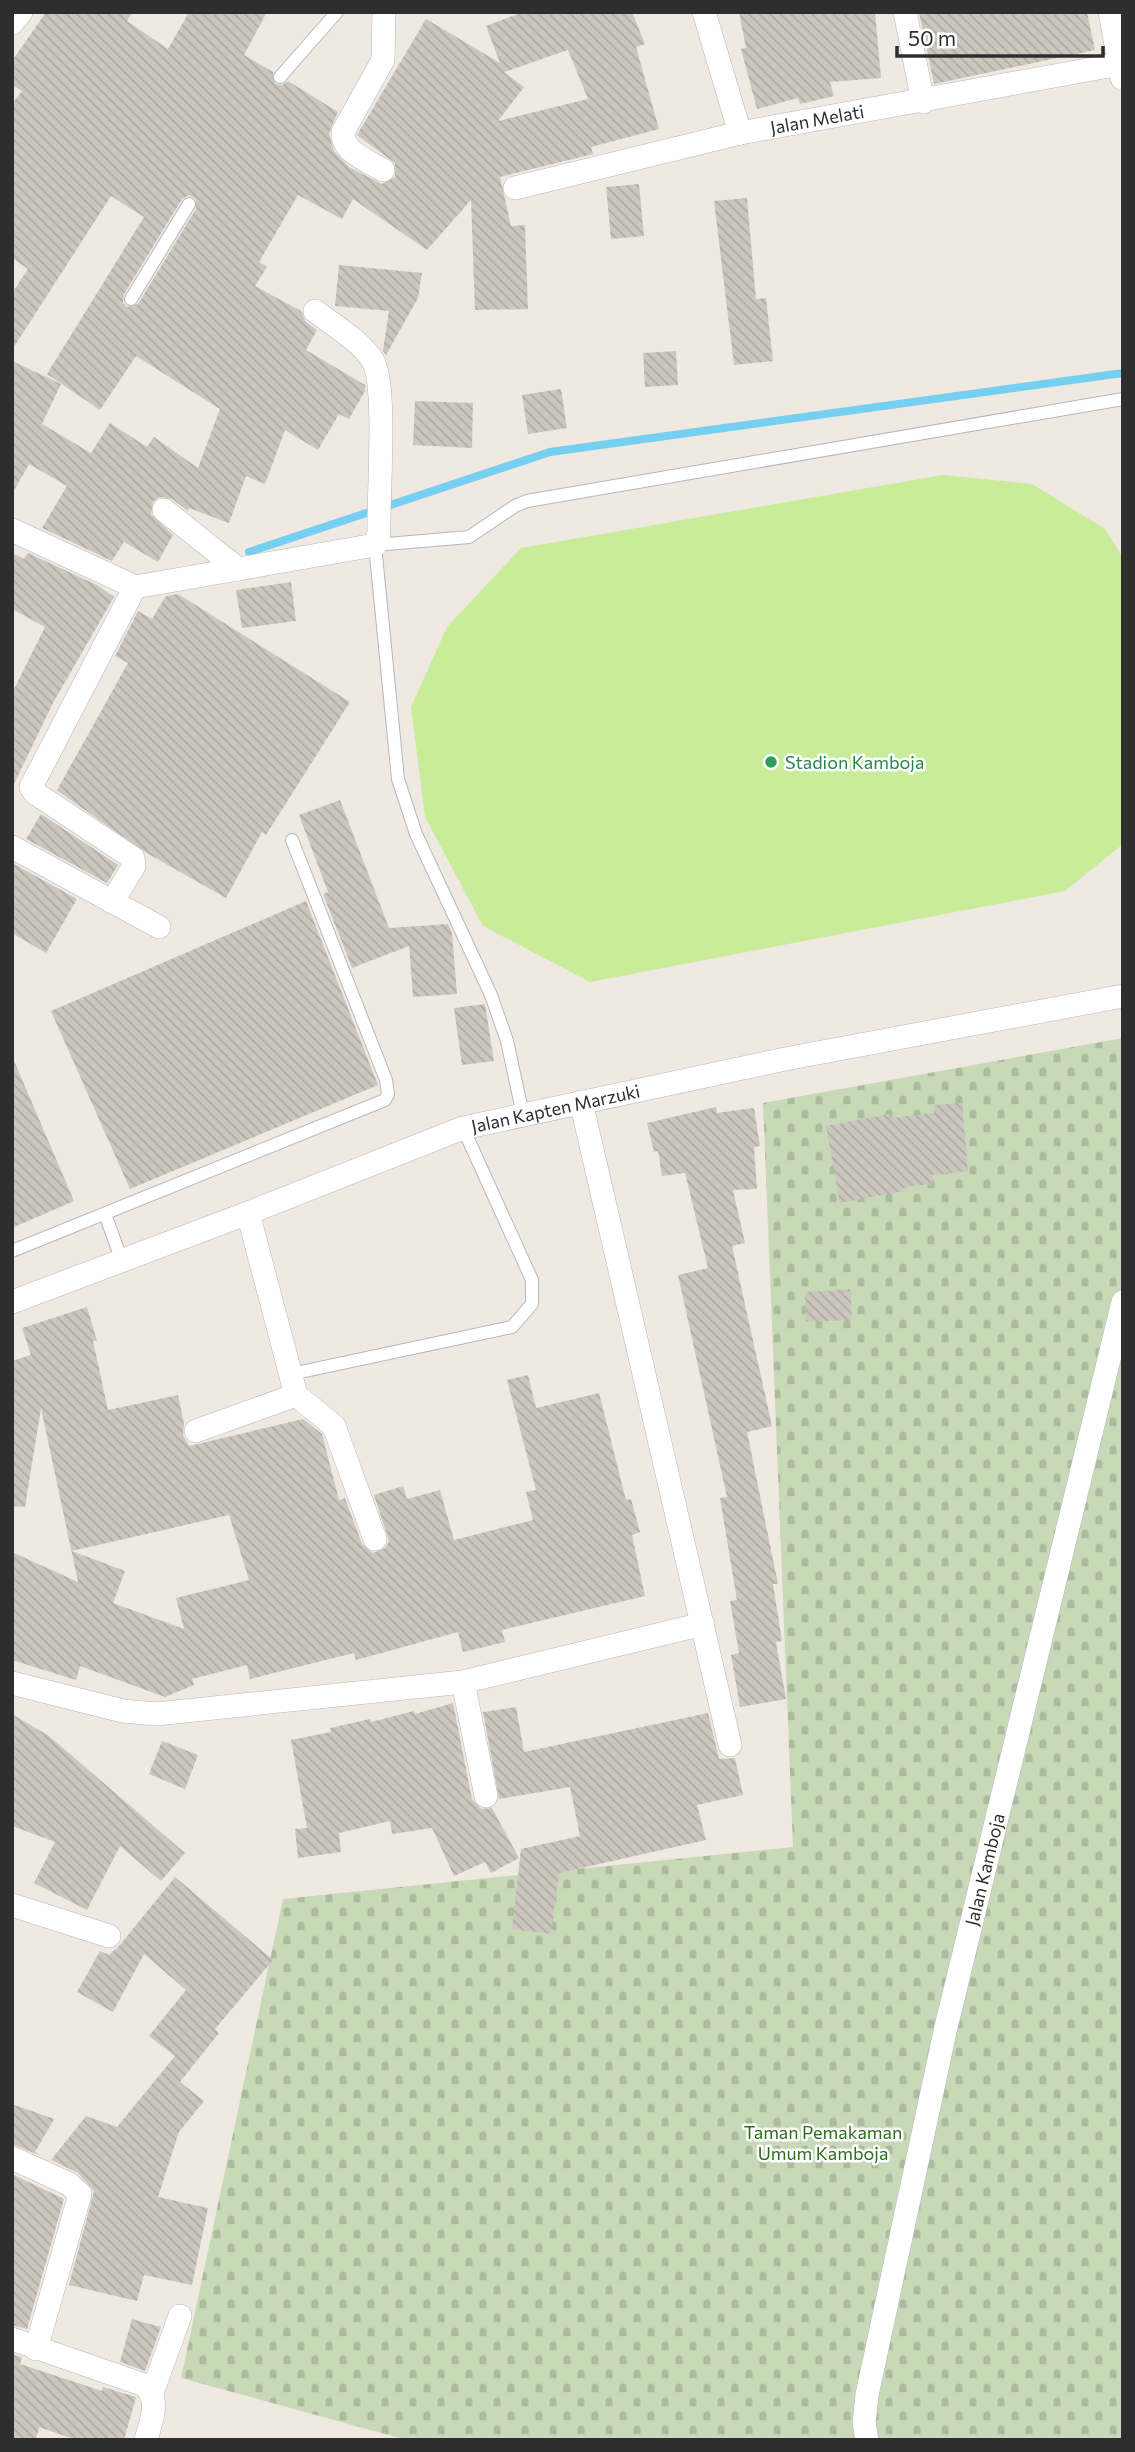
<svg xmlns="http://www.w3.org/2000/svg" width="1135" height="2452" viewBox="0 0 1135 2452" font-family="Commissioner,sans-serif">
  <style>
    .cemetery { fill: url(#cemetery-stones) }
    .pitch { fill: #c9ec9a }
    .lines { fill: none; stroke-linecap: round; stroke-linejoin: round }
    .stream { stroke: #75cff0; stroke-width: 8 }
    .building { fill: url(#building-back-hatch); fill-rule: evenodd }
    .service-casing { stroke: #b4b7c1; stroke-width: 14 }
    .minor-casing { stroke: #b4b7c1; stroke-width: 24 }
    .service { stroke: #fff; stroke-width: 12 }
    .minor { stroke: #fff; stroke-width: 23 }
    .leisure-dot { fill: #2e9e5b; stroke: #fff; stroke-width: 2.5 }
    .labels { text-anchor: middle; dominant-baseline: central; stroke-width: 5; stroke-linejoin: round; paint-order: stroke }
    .street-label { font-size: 18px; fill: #2e2e2e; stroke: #fff }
    .leisure-label { font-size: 18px; fill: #27864d; stroke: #fff; text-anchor: start }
    .park-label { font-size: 18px; fill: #2c6e1b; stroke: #fff }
  </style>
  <defs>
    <pattern id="cemetery-stones" width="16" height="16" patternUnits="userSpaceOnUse" patternTransform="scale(1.75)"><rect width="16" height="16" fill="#c8d9b8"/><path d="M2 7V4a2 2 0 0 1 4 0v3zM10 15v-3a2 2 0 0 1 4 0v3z" fill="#acbb9e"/></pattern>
    <pattern id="building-back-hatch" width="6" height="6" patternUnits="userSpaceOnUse" patternTransform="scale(1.75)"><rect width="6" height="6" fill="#cbc7bf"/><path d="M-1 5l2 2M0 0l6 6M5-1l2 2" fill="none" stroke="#afaba4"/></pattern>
  </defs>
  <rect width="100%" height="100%" fill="#efe9e1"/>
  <path class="cemetery" d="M1123,1038V2440H407L181,2378L283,1899L793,1847L763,1103Z"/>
  <path class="pitch" d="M943,475L1032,484L1105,529L1123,558V844L1065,891L590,982L483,926L425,817L411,707L447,627L521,548Z"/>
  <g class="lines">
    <path class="stream" d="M249,552L550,452L1123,373"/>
  </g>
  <path class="building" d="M46,12H132L127,21L168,49L189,12H267L244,55L273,72L275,84L282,85L288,81L338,112L329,133L334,151L349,167L382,184L395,177V163L357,135L426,19L500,63L486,26L523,12H632L645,44L636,47L659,129L591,147L593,154L500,177L511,226L525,225L528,309L475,310L471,200L427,250L353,199L342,219L298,195L259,262L267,267L255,286L301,311L306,322L317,330L306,350L365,385V391L349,419L339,414L318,450L285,430L265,484L246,476L229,523L189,508L188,511L172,499L160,497L153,502L151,514L173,535L158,562L124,542L112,561L42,528L67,486L29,464L12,494V361L61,384L42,424L91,453L110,423L147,447L154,437L198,468L220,409L136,356L100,410L47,374L144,217L111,196L12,350V293L28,269L12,258V104L22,91L12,85V61ZM568,50L588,99L498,121L524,87L504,72ZM189,195L196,199V209L138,304L127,307L123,303L124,294L182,199Z
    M739,12H875L881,78L830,82L834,96L800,104L798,98L757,109L741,49L746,48Z
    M919,12H1087L1095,50L934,84Z
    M639,184L644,236L611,239L606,187Z
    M747,198L756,299L766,298L773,361L734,365L714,201Z
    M339,265L422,273L418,298L386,355L383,351L389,311L335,306Z
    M676,351L678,385L645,387L643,353Z
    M561,389L567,428L528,434L522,395Z
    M415,401L473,403L472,448L413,445Z
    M12,553L24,559L28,553L97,585L114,597L53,703L12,788V693L45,627L12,609Z
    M291,582L296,621L242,628L236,590Z
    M178,594L350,702L266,835L262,832L226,898L145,852L55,789L57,790L128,663L115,656L138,611L152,619L166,596Z
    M340,800L389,928L448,924L452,933L457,994L413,997L409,946L352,968L323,894L328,892L299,815Z
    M41,814L118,865L107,883L26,839Z
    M12,863L77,899L46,953L12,933Z
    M306,901L378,1085L130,1189L51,1011Z
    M485,1004L494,1061L462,1065L454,1008Z
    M12,1056L74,1201L12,1228Z
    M962,1103L968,1171L932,1175L933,1184L903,1187L904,1191L840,1203L826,1126L889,1114L890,1118L934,1113V1105Z
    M716,1107L717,1113L754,1108L760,1146L754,1147L757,1189L733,1190L745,1243L732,1246L772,1426L747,1432L778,1584H773L782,1641L776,1642L786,1699L740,1707L731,1655L739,1653L730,1601L737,1600L720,1498L727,1497L678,1275L708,1268L685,1173L662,1176L658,1151L654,1152L647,1123Z
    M850,1289L852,1320L806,1322L805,1292Z
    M87,1307L97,1341H93L108,1410L178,1395L184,1424L183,1435L189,1446L303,1419L322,1434L339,1500L345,1498L362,1544L373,1553L385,1548L389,1541L374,1495L403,1486L407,1499L440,1490L454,1540L533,1520L526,1492L536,1490L507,1380L528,1375L536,1408L599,1393L626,1500L631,1499L640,1532L632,1535L645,1596L502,1630L505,1642L463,1652L458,1632L356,1660L354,1653L250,1679L247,1665L192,1679L194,1685L165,1697L80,1666L76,1680L12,1660V1552L78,1582L41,1408L25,1507L12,1506V1361L31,1355L22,1328ZM229,1515L249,1580L176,1598L184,1629L113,1603L125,1571L72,1551Z
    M453,1703L472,1799L481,1809L492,1808L519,1858L491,1873L485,1862L454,1876L432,1828L392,1834L390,1821L339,1833L341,1852L298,1858L295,1829L307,1828L291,1740L331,1732L330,1728L370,1719L371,1722L414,1711L415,1714Z
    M516,1707L524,1752L708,1713L719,1759L735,1758L743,1795L697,1805L706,1840L559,1873L551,1934L512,1929L521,1849L580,1836L570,1787L499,1799L483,1712Z
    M12,1714L49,1736L185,1853L161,1881L120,1846L87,1910L34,1883L55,1842L12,1826Z
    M162,1741L198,1755L185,1789L149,1774Z
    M175,1877L273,1960L215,2029L219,2033L180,2082L204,2101L179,2132L158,2197L208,2208L192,2285L144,2275L137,2301L69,2285L94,2191L78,2173L51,2160L86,2116L117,2127L175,2056L149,2036L186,1990L144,1954L113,2012L77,1992L100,1951L109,1955L119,1946Z
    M12,2104L54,2119L35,2152L41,2156L12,2144Z
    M12,2174L64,2199L27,2329L12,2325Z
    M132,2319L161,2327L145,2371L120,2362Z
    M12,2354L22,2357L20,2364L102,2391L103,2387L136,2397L124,2440H76L39,2427L36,2440H12Z"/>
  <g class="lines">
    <g class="service-casing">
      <path id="service" d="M280,77L337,12
        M131,299L189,204
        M523,1115L507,1041L491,995L416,834L398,779L375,545L469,537L515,506L527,501L1123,399
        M105,1214L122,1261
        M12,1251L385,1100L388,1094L386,1080L292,840
        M291,1374L512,1327L532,1304V1280L463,1128"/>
    </g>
    <g class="minor-casing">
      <g id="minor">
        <path d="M704,12L740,133"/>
        <path d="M905,12L923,102"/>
        <path d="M1110,12L1122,78"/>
        <path d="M12,23L21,12"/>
        <path d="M383,170C368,161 342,152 343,132L383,60L384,12"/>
        <path id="s1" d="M515,188L740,133L1120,64"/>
        <path d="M164,510L238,569"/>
        <path d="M12,530L135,587L375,545L379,533C378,497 387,385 373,361C361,341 333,325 315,311"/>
        <path d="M12,847L159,927"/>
        <path d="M112,902L134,866L133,858L35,793L31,787L135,587"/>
        <path d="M581,1102L730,1745"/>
        <path d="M248,1213L296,1395L334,1426L375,1539"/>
        <path id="s2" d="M12,1302L248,1213L463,1128L785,1059L1123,996"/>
        <path d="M196,1431L296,1395"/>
        <path d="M463,1682L486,1796"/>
        <path d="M12,1683L123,1711L156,1714L463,1682L703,1624"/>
        <path d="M12,1905L109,1936"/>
        <path d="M12,2158L69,2184L80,2194L36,2349"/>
        <path d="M12,2339L144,2385C161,2400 151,2421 146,2440"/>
        <path d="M152,2393L180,2316"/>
        <path id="s3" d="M867,2440L864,2423L867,2395L946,2027L1123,1302"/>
      </g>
    </g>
    <use href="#service" class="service"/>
    <use href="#minor" class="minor"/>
  </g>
  <circle class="leisure-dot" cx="771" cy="762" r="7"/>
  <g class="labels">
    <g class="street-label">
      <text stroke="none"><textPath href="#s1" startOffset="310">Jalan Melati</textPath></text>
      <text stroke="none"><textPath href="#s2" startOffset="578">Jalan Kapten Marzuki</textPath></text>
      <text stroke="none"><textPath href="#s3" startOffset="584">Jalan Kamboja</textPath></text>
    </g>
    <g class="leisure-label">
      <text x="785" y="762">Stadion Kamboja</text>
    </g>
    <g class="park-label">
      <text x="823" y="2132">Taman Pemakaman<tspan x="823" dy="21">Umum Kamboja</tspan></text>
    </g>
  </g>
  <rect width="1135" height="2452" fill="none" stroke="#2e2e2e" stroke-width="28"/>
  <path d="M897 46v10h206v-10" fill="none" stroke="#2e2e2e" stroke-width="3.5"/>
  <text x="908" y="46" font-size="21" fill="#2e2e2e" stroke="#ffffff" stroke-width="5" paint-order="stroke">50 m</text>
</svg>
